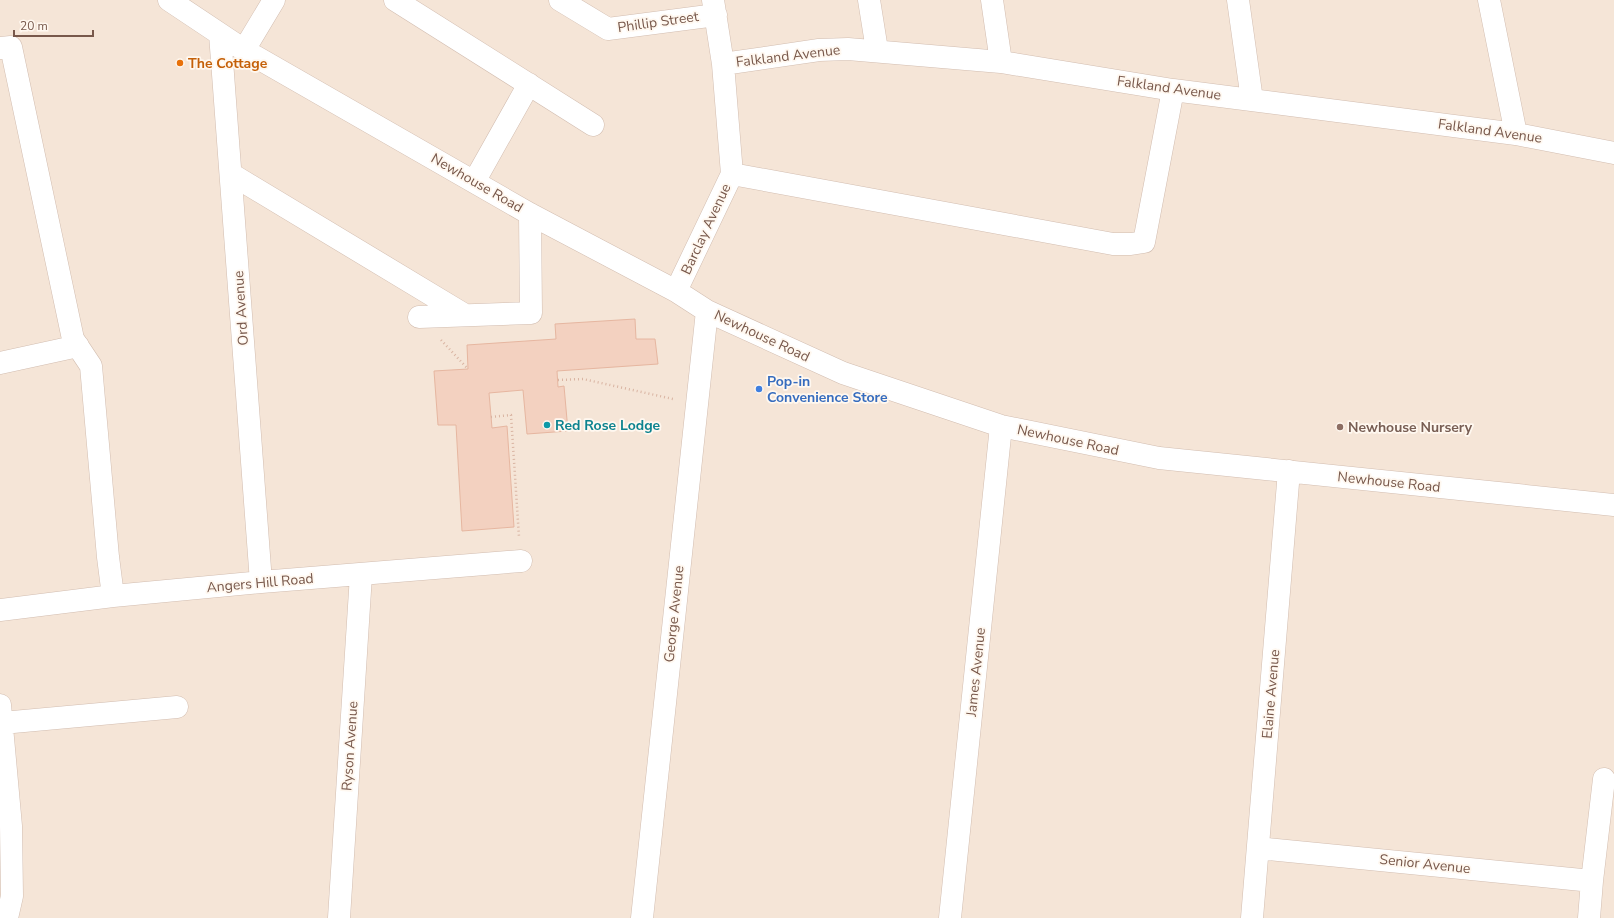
<svg xmlns="http://www.w3.org/2000/svg" width="1614" height="918" viewBox="0 0 1614 918" font-family="'Nunito Sans',sans-serif">
  <style>
    .residential { fill: #f5e5d7 }
    .building { fill: #f3d1c0; stroke: #e6b6a0 }
    .lines { fill: none; stroke-linecap: round; stroke-linejoin: round }
    .minor-casing { stroke: #d2bdb0; stroke-width: 23 }
    .path { stroke: #d9b4a2; stroke-width: 2.5; stroke-dasharray: 1 3; stroke-linecap: butt }
    .minor { stroke: #fff; stroke-width: 22 }
    .food-dot { fill: #e8710a; stroke: #fff8f0; stroke-width: 1.5 }
    .shop-dot { fill: #3f7fe0; stroke: #fff8f0; stroke-width: 1.5 }
    .culture-dot { fill: #0f9aa8; stroke: #fff8f0; stroke-width: 1.5 }
    .education-dot { fill: #8d6e63; stroke: #fff8f0; stroke-width: 1.5 }
    .labels { text-anchor: middle; dominant-baseline: central; stroke-width: 3.5; stroke-linejoin: round; paint-order: stroke }
    .street-label { font-size: 14px; fill: #78584b; stroke: #fff8f0 }
    .food-label { font-size: 14px; font-weight: bold; fill: #c56008; stroke: #fff8f0; text-anchor: start }
    .shop-label { font-size: 14px; font-weight: bold; fill: #366cbe; stroke: #fff8f0; text-anchor: start }
    .culture-label { font-size: 14px; font-weight: bold; fill: #0d838f; stroke: #fff8f0; text-anchor: start }
    .education-label { font-size: 14px; font-weight: bold; fill: #785e54; stroke: #fff8f0; text-anchor: start }
  </style>
  <rect width="100%" height="100%" fill="#fdf4e9"/>
  <path class="residential" d="M0,0H1614V918H0Z"/>
  <path class="building" d="M635,319L636,339H655L658,364L557,371L558,387L564,386L568,431L527,434L523,390L489,393L492,428L507,426L514,527L462,531L456,425H438L434,371L468,369L467,345L556,339L555,324Z"/>
  <g class="lines">
    <g class="minor-casing">
      <path id="minor" d="M169,0L244,50L530,214L676,291L707,311L843,373L1001,426L1159,458L1614,505
        M395,0L593,125
        M560,0L608,29L716,15
        M869,0L877,50
        M992,0L1001,62
        M1238,0L1252,100
        M1489,0L1516,134
        M220,34L261,582
        M0,48L11,47L73,339L91,366L108,557L113,596
        M244,50L274,0
        M723,64L819,50L848,49L1001,62L1173,90L1516,134L1614,153
        M231,174L465,315
        M732,174L1113,244H1131L1144,242L1173,90
        M474,182L529,84
        M676,291L732,174L723,64L713,0
        M419,317L531,313L530,214
        M0,363L78,346
        M0,610L113,596L261,582L521,561
        M0,705L11,826L12,896L7,918
        M2,723L177,707
        M1258,848L1592,881L1604,779
        M339,918L361,575
        M642,918L707,311
        M950,918L1001,426
        M1252,918L1289,471
        M1589,918L1592,881"/>
    </g>
    <path class="path" d="M441,340L468,369
      M558,380L583,379L673,399
      M491,417L511,415L519,537"/>
    <use href="#minor" class="minor"/>
  </g>
  <circle class="food-dot" cx="180" cy="63" r="4"/>
  <circle class="shop-dot" cx="759" cy="389" r="4"/>
  <circle class="culture-dot" cx="547" cy="425" r="4"/>
  <circle class="education-dot" cx="1340" cy="427" r="4"/>
  <g class="labels">
    <g class="street-label">
      <text transform="translate(658 22) rotate(-8)">Phillip Street</text>
      <text transform="translate(788 56) rotate(-7)">Falkland Avenue</text>
      <text transform="translate(1169 88) rotate(8)">Falkland Avenue</text>
      <text transform="translate(1490 131) rotate(8)">Falkland Avenue</text>
      <text transform="translate(477 183) rotate(30)">Newhouse Road</text>
      <text transform="translate(706 229) rotate(-65)">Barclay Avenue</text>
      <text transform="translate(241 308) rotate(-94)">Ord Avenue</text>
      <text transform="translate(762 336) rotate(25)">Newhouse Road</text>
      <text transform="translate(1068 440) rotate(12)">Newhouse Road</text>
      <text transform="translate(1389 482) rotate(6)">Newhouse Road</text>
      <text transform="translate(260 583) rotate(-5)">Angers Hill Road</text>
      <text transform="translate(674 614) rotate(-84)">George Avenue</text>
      <text transform="translate(976 672) rotate(-84)">James Avenue</text>
      <text transform="translate(1271 694) rotate(-85)">Elaine Avenue</text>
      <text transform="translate(350 746) rotate(-86)">Ryson Avenue</text>
      <text transform="translate(1425 864) rotate(6)">Senior Avenue</text>
    </g>
    <g class="food-label">
      <text x="188" y="63">The Cottage</text>
    </g>
    <g class="shop-label">
      <text x="767" y="381">Pop-in<tspan x="767" dy="16">Convenience Store</tspan></text>
    </g>
    <g class="culture-label">
      <text x="555" y="425">Red Rose Lodge</text>
    </g>
    <g class="education-label">
      <text x="1348" y="427">Newhouse Nursery</text>
    </g>
  </g>
  <path d="M14 30v6h79v-6" fill="none" stroke="#78584b" stroke-width="2"/>
  <text x="20" y="30" font-size="12" fill="#78584b" stroke="#fff8f0" stroke-width="3" paint-order="stroke">20 m</text>
</svg>
